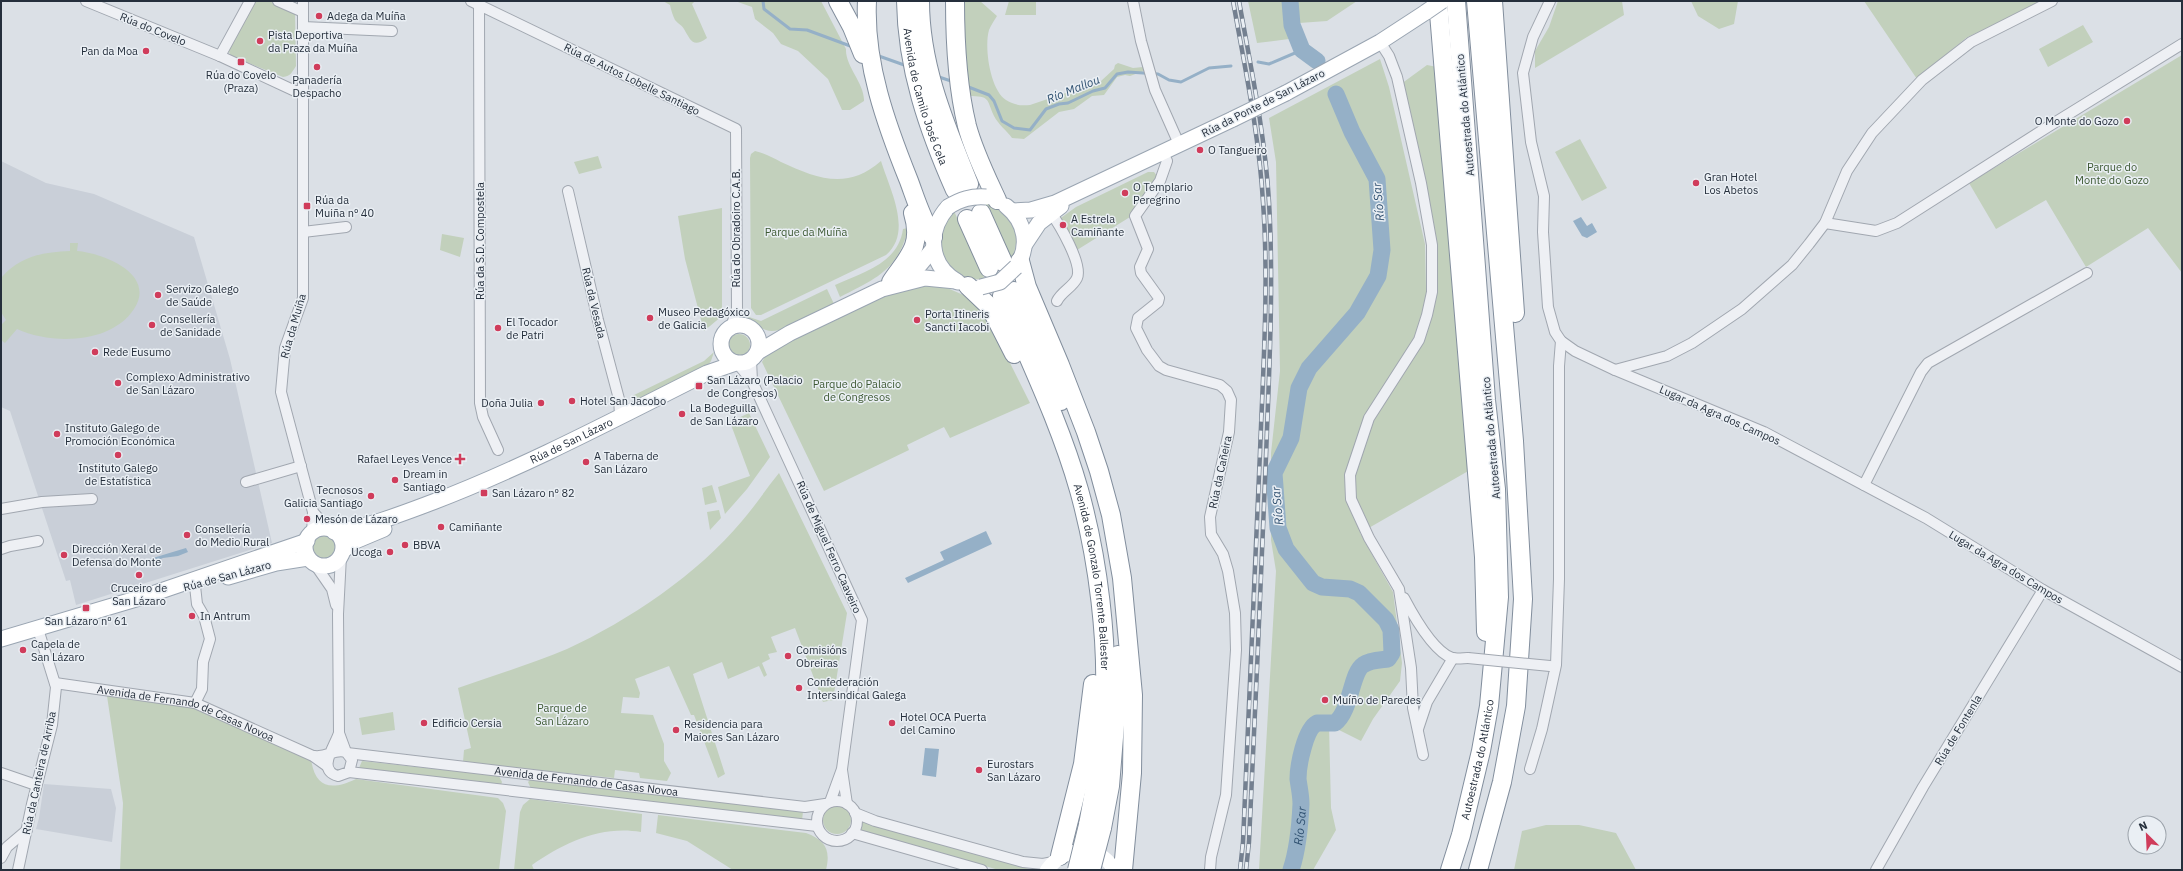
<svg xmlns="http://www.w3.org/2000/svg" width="2183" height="871" viewBox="0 0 2183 871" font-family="'IBM Plex Sans',sans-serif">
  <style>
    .built { fill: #c9cfd8 }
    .green { fill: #c2d0bc }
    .water { fill: #95b0c7 }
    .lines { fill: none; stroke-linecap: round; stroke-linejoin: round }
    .stream { stroke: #95b0c7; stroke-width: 3 }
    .river { stroke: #95b0c7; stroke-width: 17 }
    .street-casing { stroke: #a1a7b0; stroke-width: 12 }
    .primary-casing { stroke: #9aa5b2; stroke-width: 17 }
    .highway-casing { stroke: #828e9d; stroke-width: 20 }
    .street { stroke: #eef0f4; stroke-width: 10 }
    .secondary { stroke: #fff; stroke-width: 14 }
    .primary { stroke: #fff; stroke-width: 15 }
    .highway { stroke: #fff; stroke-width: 18 }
    .rail-casing { stroke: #748090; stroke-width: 4.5 }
    .rail { stroke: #eaeff4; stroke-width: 3; stroke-dasharray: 9; stroke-linecap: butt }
    .street-bridge-casing { stroke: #a1a7b0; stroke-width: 12; stroke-linecap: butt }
    .primary-bridge-casing { stroke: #9aa5b2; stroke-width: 17; stroke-linecap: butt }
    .highway-bridge-casing { stroke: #828e9d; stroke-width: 20; stroke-linecap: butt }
    .street-bridge { stroke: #eef0f4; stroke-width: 10 }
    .primary-bridge { stroke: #fff; stroke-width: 15 }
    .highway-bridge { stroke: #fff; stroke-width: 18 }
    .poi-dot { fill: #d03c5b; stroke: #eaeff4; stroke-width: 1.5 }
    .labels { text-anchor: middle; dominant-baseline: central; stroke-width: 3; stroke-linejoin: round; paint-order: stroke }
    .poi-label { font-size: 11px; fill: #252f3c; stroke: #eaeff4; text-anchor: start }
    .street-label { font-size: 11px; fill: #252f3c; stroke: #eaeff4 }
    .park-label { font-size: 11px; fill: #3c5832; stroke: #eaeff4 }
    .water-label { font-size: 12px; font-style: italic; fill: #2f5070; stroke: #eaeff4 }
  </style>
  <rect width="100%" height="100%" fill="#dbe0e6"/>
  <path class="built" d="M1,161L46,183L94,194L194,237L230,359L272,543L76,605L70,580L66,581L10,411L1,407Z
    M44,784L111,789L116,808L112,842L36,829L39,818Z"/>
  <path class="green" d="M269,1L295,12L296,66C292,72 291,76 283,77L231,56L229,52L230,44L254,2Z
    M663,1H695L692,4L707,38C693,48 691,41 684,29C682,25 678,24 675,20C673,16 671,10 670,5Z
    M735,1H821L846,49C845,66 865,84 864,101L850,110H842L828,79L798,51L781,44L773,33L755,19L752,7Z
    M963,1H980L997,16C994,21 991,25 989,30C984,47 990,90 1006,100C1014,105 1021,106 1030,105L1101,81L1114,69L1115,65L1118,63L1133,68L1143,67L1144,71L1130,76L1125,75L1117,77L1104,95L1092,96L1074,109L1059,112L1024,139L1012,138C1007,131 998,124 994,116C986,99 991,96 968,96L961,25Z
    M1009,1H1036V15H1005Z
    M1248,1H1286L1285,15L1289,39L1257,43Z
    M1357,1L1327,21L1299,23L1293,2Z
    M1558,1H1622L1624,15L1535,68V51L1549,27Z
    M1691,1H1738L1734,24L1719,29L1698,16Z
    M1864,1H2042L1966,38L1917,79Z
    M2083,25L2093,42L2048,67L2039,49Z
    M2182,55V273L2148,228L2086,267L2046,200L1996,229L1969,183Z
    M1380,59L1389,87L1425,244L1426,289H1435L1437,243L1420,156L1401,84L1427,65L1437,67L1458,360L1470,470L1360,533L1393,592L1402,663L1400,681L1373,719L1361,741L1329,725L1331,808L1336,830L1313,870H1259L1276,571L1271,540V453L1280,371L1276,162L1269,118Z
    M1580,139L1607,188L1582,201L1555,152Z
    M755,151C764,153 773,158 781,162C816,178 847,191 881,161C890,190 913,232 886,255L761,315H756L751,308L750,158L751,154Z
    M598,156L602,168L579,174L574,162Z
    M1148,172H1154L1157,176V180L1132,211L1130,217L1077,250L1058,220L1076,207Z
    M985,203C1016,211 1023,237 1010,263Z
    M722,208V316L704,331L685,259L678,216Z
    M954,211L985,279C944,283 926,240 954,211Z
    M908,228C899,270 875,279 840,297L835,285C863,272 898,264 903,229Z
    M442,234L464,238L460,257L440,250Z
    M70,243H78L77,251C103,253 157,274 134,309C111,344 52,345 17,329L5,343L1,340V325L6,320L1,312L2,277C20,256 44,252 70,251Z
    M938,284L968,297L988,319L1030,403L950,438L944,427L907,445L909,450L824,491L762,362L768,351L899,289L913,285Z
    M827,289L834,304C819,311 782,336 766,330C757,327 753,320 742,317L740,312H744L746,316L761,321Z
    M728 345a11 11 0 1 1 22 0a11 11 0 1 1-22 0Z
    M714,352L711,361L706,368L636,402L632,396L704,361Z
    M749,413L770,457L747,489L725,514L718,487L750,476L730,422Z
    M779,473L847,613L833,700L823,702L795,628L771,637L777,652L768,654L770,659L762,663L767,675L764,677L759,666L728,679L722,662L693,674L725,774L718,778L694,715H691L669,666L635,679L640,693L639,698L623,697L621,713L653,715L664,744V761L671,773L667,781L640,778L639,773L615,770L614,778L463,762L464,750L471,748L458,688C495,675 531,664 567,649C628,621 698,574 742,521C755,506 766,489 779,473Z
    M712,485L717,502L705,505L702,488Z
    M719,510L721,518L710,530L707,512Z
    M312 547a12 12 0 1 1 24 0a12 12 0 1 1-24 0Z
    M107,696L167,702L196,708L311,759C315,788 331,791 356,779L498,798L503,803L506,811L499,870H120L123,803Z
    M393,712L395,730L362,735L359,718Z
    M362,761L499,776L502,782L501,785L361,770L359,768Z
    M531,779L803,811L802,821L531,789L528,782Z
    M530,799L642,814L641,832C601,825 563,843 532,865L534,870H514L520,812L523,805Z
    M823 820a14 14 0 1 1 28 0a14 14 0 1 1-28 0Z
    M658,815L806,833C825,840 831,849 826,870H733L687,841L656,833Z
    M862,821L1033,870H999L861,831Z
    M1546,825H1579L1616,833L1636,870H1514L1522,831Z"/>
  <path class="water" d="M1581,217L1587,226L1592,223L1597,232L1587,238L1582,236L1573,221Z
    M986,531L992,544L908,583L905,578L944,560L940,552Z
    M186,548L188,552L178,556L163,558L145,566L143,563V561Z
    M925,748L939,749L936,777L922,775Z"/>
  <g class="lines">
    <path class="stream" d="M763,1L764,9L790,29L807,30L853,47
      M876,55L907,66
      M1258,62L1269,64L1302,50
      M939,77L954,82
      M966,86L989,95L994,101L1002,121L1014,128L1030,130L1046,109L1059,104L1068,103L1093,91L1105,88L1117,74L1128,72L1158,74L1169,80L1181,82L1209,68L1231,66"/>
    <g class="river">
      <path d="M1290,1L1292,25L1302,50L1317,61"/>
      <path id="s1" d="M1291,870C1298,849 1300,826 1301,804C1301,795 1299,787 1298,779C1298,766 1305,729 1317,723H1335C1351,711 1351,673 1363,665C1370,660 1380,660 1388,659L1392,653L1391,630L1386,620L1359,593L1350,589L1322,587L1313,583L1286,549L1278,528L1274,473L1291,438L1299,388L1309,368L1357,313L1378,276L1382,250L1377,179L1352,132L1336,94"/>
    </g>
    <g class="street-casing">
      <g id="street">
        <path d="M86,1L220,56L295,91H302"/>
        <path d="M278,1L303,12"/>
        <path d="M303,1V298L285,348L281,392L313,512L328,529"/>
        <path d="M471,1L736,129L737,309L731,327"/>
        <path d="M1133,1L1141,41L1155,90L1179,144"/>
        <path d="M1550,1L1533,37L1523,73L1531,142L1544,196L1543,232L1548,307L1555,332L1561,341L1575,351L1615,370L1764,432L1926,518L2043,590L2182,667"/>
        <path d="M479,5L480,403L483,417L498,450"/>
        <path d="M303,27L392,31"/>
        <path d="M1380,42L1389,56L1397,77L1421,183L1432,245V292L1427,315L1419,340L1369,418L1350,475L1351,499L1369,538L1399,589L1411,668L1413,708L1423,755"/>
        <path d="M220,56L250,1"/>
        <path d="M1163,153L1167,161L1160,181L1135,216L1148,249L1140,267L1141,273L1159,298L1158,302L1138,318L1136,328L1147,350L1159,366L1166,370L1220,385L1227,391L1231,400L1229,432L1210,517L1211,534L1223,554L1228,571L1235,613L1236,650L1226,795L1211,857L1210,870"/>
        <path d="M568,191L598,320L619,399L620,415"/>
        <path d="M1051,213C1059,224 1083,264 1077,278C1073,287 1061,292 1057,301"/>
        <path d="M1825,223L1876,231L1897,223L2046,128L2182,44"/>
        <path d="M303,232L346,227"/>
        <path d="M751,360L752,381"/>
        <path d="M737,363L752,381L862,620L842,769L830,802"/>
        <path d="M1615,370L1667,356L1692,343L1742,309L1792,265L1809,244L1825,223L1847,171L1872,133L1922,80L1971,42L2052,1"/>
        <path d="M246,482L301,466"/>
        <path d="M1864,485L1921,372L1928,363L2087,273"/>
        <path d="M1,509L42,502L92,499"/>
        <path d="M312,534L313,512"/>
        <path d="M1,549L10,546L38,541"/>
        <path d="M341,556L338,614L339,733L346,752"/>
        <path d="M314,563L332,589L336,605"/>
        <path d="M195,586L197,604L204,616L210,639L203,662L202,689L195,703"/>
        <path d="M1404,598C1413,615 1433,651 1452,658C1457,659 1464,658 1468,658"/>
        <path id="s2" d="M55,683L195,703L313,756L327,766"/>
        <path d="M1418,729L1427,702L1453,658"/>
        <path id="s3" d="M347,753L805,807L825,804"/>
        <path d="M314,756C328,758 334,748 346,752L352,760L349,772L338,776C316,770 335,746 339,733"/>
        <path d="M1530,769L1542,729L1556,665L1559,579V366L1561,341"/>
        <path d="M842,770L847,804"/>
        <path d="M349,772L817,826"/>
        <path d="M1,773L36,785"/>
        <circle cx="837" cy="821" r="20"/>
        <path d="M855,813L875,821L1023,862L1043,864L1053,862"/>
        <path d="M852,833L982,870"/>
        <path d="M1,858L7,847L27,830"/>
        <path d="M18,870L32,804L52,725L56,687L38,629"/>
        <path d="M1876,870L1923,787L2043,590"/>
      </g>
    </g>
    <g class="primary-casing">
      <g id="primary">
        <path d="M1286,93L1380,42L1426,12"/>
        <path d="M1006,206C1026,222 1030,247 1016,267"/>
        <path d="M948,207C927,231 928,265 958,282"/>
        <path d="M1012,211L1031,210L1055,203L1233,119"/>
        <path d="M1025,244L1039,223L1061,206"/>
        <path d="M897,279L918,267L933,249"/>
        <circle cx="740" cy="344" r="19"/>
        <path d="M758,352L790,333L882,289L925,278L956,281"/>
        <circle cx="324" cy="547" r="19"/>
        <path id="s4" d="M334,532C368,527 401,514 433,502C527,466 617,418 707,373L736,363"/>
        <path d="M343,551L353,542L384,529"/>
        <path d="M228,577L276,563L308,558"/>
        <path d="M1,639L146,596L307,541"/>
      </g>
    </g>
    <g class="highway-casing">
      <g id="highway">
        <path d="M838,1L852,27L863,54"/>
        <path d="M867,1C864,63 886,124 909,181C916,200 922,220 933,237"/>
        <path id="s5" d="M906,1C907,68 928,129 955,190"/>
        <path d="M920,1C920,66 945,124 969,184"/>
        <path d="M955,1C955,43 957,85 967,126C974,152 986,176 997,200"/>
        <path d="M1438,1L1484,557L1486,632"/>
        <path d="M1476,1L1514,441L1523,599L1516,706L1502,782L1478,870"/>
        <path d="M1493,1L1515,313"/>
        <path d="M981,213L1003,262"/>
        <path d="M967,219L989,268"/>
        <path d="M1020,261L1027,287L1060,365L1086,432L1099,471L1111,515L1122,578L1133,695L1132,773L1123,870"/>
        <path d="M891,282C908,257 923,246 913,213"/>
        <path d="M968,286L990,307L1014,354"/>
        <path d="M1014,291L1061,401"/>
        <path id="s6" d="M1002,296C1029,360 1060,423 1079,490C1098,558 1109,644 1104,714C1101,751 1095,788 1088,825"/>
        <path d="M1102,828L1110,786L1119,676L1118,655"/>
        <path d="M1060,856L1083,764L1093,684"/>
        <path id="s7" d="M1450,870L1461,835L1481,751L1489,706L1499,597L1496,489L1486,400L1456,1"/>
      </g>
    </g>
    <use href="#street" class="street"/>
    <path class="secondary" d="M1047,870C1063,847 1099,842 1114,870"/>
    <use href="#primary" class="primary"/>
    <use href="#highway" class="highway"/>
    <g class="rail-casing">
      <path id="rail" d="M1233,1C1245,68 1259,134 1263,202C1269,285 1263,369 1260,452C1255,582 1249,712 1243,842L1240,870
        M1239,1C1251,68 1265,134 1269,202C1274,287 1269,372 1266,457C1261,585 1255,714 1249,842L1246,870"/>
    </g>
    <use href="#rail" class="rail"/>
    <g class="street-bridge-casing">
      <path id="street-bridge" d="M1468,658L1550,666"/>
    </g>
    <g class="primary-bridge-casing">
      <path id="primary-bridge" d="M1426,12L1442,1
        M1233,119L1286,93
        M948,207C961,199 971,196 986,197
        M981,287L1000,282L1016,267"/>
    </g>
    <g class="highway-bridge-casing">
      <path id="highway-bridge" d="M1077,870L1088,825
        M1091,870L1102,828"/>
    </g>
    <use href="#street-bridge" class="street-bridge"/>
    <use href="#primary-bridge" class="primary-bridge"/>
    <use href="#highway-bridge" class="highway-bridge"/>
  </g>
  <g class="poi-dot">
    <circle cx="319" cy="16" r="4"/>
    <circle cx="260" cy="41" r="4"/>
    <circle cx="146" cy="51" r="4"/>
    <rect x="237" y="58" width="8" height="8" rx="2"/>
    <circle cx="317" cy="67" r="4"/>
    <circle cx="2127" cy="121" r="4"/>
    <circle cx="1200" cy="150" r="4"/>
    <circle cx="1696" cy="183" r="4"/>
    <circle cx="1125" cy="193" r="4"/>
    <rect x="303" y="202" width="8" height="8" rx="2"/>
    <circle cx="1063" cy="225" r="4"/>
    <circle cx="158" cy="295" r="4"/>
    <circle cx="650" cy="318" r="4"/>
    <circle cx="917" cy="320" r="4"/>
    <circle cx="152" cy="325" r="4"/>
    <circle cx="498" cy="328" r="4"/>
    <circle cx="95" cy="352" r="4"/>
    <circle cx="118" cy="383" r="4"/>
    <rect x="695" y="382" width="8" height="8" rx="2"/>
    <circle cx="572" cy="401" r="4"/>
    <circle cx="541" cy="403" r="4"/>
    <circle cx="682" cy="414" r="4"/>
    <circle cx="57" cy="434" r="4"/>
    <circle cx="118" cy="455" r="4"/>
    <path d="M458 453h4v4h4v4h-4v4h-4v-4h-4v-4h4z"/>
    <circle cx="586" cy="462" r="4"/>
    <circle cx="395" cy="480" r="4"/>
    <rect x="480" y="489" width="8" height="8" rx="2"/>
    <circle cx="371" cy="496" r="4"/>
    <circle cx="307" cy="519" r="4"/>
    <circle cx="441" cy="527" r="4"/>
    <circle cx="187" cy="535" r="4"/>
    <circle cx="405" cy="545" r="4"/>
    <circle cx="390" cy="552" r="4"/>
    <circle cx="64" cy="555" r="4"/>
    <circle cx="139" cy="575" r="4"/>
    <rect x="82" y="604" width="8" height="8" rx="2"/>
    <circle cx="192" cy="616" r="4"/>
    <circle cx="23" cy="650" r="4"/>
    <circle cx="788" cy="656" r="4"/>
    <circle cx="799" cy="688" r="4"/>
    <circle cx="1325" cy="700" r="4"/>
    <circle cx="424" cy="723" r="4"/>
    <circle cx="892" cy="723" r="4"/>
    <circle cx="676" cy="730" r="4"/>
    <circle cx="979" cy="770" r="4"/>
  </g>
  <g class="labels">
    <g class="poi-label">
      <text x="327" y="16">Adega da Muíña</text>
      <text x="268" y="35">Pista Deportiva<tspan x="268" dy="13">da Praza da Muíña</tspan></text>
      <text x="138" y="51" text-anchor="end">Pan da Moa</text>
      <text x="241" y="75" text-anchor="middle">Rúa do Covelo<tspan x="241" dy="13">(Praza)</tspan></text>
      <text x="317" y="80" text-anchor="middle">Panadería<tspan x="317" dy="13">Despacho</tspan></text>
      <text x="2119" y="121" text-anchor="end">O Monte do Gozo</text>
      <text x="1208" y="150">O Tangueiro</text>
      <text x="1704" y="177">Gran Hotel<tspan x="1704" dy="13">Los Abetos</tspan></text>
      <text x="1133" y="187">O Templario<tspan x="1133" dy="13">Peregrino</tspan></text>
      <text x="315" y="200">Rúa da<tspan x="315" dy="13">Muiña nº 40</tspan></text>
      <text x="1071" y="219">A Estrela<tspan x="1071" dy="13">Camiñante</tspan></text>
      <text x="166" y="289">Servizo Galego<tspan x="166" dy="13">de Saúde</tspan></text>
      <text x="658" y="312">Museo Pedagóxico<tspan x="658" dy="13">de Galicia</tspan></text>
      <text x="925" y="314">Porta Itineris<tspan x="925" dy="13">Sancti Iacobi</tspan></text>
      <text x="160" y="319">Consellería<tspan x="160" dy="13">de Sanidade</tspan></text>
      <text x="506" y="322">El Tocador<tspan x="506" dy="13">de Patri</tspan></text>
      <text x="103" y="352">Rede Eusumo</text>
      <text x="126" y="377">Complexo Administrativo<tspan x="126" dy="13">de San Lázaro</tspan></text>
      <text x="707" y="380">San Lázaro (Palacio<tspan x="707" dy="13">de Congresos)</tspan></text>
      <text x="580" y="401">Hotel San Jacobo</text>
      <text x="533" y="403" text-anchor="end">Doña Julia</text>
      <text x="690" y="408">La Bodeguilla<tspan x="690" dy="13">de San Lázaro</tspan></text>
      <text x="65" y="428">Instituto Galego de<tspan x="65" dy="13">Promoción Económica</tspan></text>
      <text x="594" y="456">A Taberna de<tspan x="594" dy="13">San Lázaro</tspan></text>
      <text x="452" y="459" text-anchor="end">Rafael Leyes Vence</text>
      <text x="118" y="468" text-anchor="middle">Instituto Galego<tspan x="118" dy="13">de Estatística</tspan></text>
      <text x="403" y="474">Dream in<tspan x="403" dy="13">Santiago</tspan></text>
      <text x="363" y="490" text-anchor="end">Tecnosos<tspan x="363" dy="13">Galicia Santiago</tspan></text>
      <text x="492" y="493">San Lázaro nº 82</text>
      <text x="315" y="519">Mesón de Lázaro</text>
      <text x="449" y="527">Camiñante</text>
      <text x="195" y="529">Consellería<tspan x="195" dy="13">do Medio Rural</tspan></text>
      <text x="413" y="545">BBVA</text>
      <text x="72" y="549">Dirección Xeral de<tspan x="72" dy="13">Defensa do Monte</tspan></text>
      <text x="382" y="552" text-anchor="end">Ucoga</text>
      <text x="139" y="588" text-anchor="middle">Cruceiro de<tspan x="139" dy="13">San Lázaro</tspan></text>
      <text x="200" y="616">In Antrum</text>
      <text x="86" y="621" text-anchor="middle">San Lázaro nº 61</text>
      <text x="31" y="644">Capela de<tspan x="31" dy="13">San Lázaro</tspan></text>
      <text x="796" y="650">Comisións<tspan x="796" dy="13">Obreiras</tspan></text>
      <text x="807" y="682">Confederación<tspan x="807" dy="13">Intersindical Galega</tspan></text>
      <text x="1333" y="700">Muíño de Paredes</text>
      <text x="900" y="717">Hotel OCA Puerta<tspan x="900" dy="13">del Camino</tspan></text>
      <text x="432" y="723">Edificio Cersia</text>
      <text x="684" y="724">Residencia para<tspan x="684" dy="13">Maiores San Lázaro</tspan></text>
      <text x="987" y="764">Eurostars<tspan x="987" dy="13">San Lázaro</tspan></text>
    </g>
    <g class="street-label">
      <text transform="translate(153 29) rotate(22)">Rúa do Covelo</text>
      <text transform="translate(632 79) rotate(26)">Rúa de Autos Lobelle Santiago</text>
      <text stroke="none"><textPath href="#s5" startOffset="98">Avenida de Camilo José Cela</textPath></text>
      <text transform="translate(1263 103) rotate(-27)">Rúa da Ponte de San Lázaro</text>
      <text transform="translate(1465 115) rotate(-95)">Autoestrada do Atlántico</text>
      <text transform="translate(736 228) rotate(-90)">Rúa do Obradoiro C.A.B.</text>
      <text transform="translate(480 241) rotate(-90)">Rúa da S.D. Compostela</text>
      <text transform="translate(594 303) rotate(77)">Rúa da Vesada</text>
      <text transform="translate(293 326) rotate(-74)">Rúa da Muíña</text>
      <text transform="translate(1720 415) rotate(24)">Lugar da Agra dos Campos</text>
      <text transform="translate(1491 438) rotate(-95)">Autoestrada do Atlántico</text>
      <text stroke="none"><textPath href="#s4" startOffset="255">Rúa de San Lázaro</textPath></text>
      <text transform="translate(1220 472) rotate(-78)">Rúa da Cañeira</text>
      <text transform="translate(829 547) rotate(66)">Rúa de Miguel Ferro Caaveiro</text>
      <text transform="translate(2006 567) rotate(31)">Lugar da Agra dos Campos</text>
      <text transform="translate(227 576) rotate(-15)">Rúa de San Lázaro</text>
      <text stroke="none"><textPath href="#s6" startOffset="297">Avenida de Gonzalo Torrente Ballester</textPath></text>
      <text stroke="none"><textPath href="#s2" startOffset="135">Avenida de Fernando de Casas Novoa</textPath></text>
      <text transform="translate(1958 730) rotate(-59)">Rúa de Fontenla</text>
      <text stroke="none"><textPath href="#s7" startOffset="114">Autoestrada do Atlántico</textPath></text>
      <text transform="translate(39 773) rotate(-78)">Rúa da Canteira de Arriba</text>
      <text stroke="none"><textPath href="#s3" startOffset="241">Avenida de Fernando de Casas Novoa</textPath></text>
    </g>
    <g class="park-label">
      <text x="2112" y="167">Parque do<tspan x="2112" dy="13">Monte do Gozo</tspan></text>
      <text x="806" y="232">Parque da Muíña</text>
      <text x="857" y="384">Parque do Palacio<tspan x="857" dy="13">de Congresos</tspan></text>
      <text x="562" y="708">Parque de<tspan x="562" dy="13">San Lázaro</tspan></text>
    </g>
    <g class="water-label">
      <text transform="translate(1073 89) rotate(-22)">Río Mallou</text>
      <text transform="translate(1378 202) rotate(-95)">Río Sar</text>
      <text transform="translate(1277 506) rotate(-95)">Río Sar</text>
      <text stroke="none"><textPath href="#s1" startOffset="45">Río Sar</textPath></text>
    </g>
  </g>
  <rect width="2183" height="871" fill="none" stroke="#252f3c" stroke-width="4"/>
  <g transform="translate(2147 835) rotate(336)"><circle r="19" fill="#eaeff4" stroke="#9ba2aa"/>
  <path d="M0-3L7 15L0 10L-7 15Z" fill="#d03c5b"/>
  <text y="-6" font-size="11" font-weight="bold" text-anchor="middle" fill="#252f3c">N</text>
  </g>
</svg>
